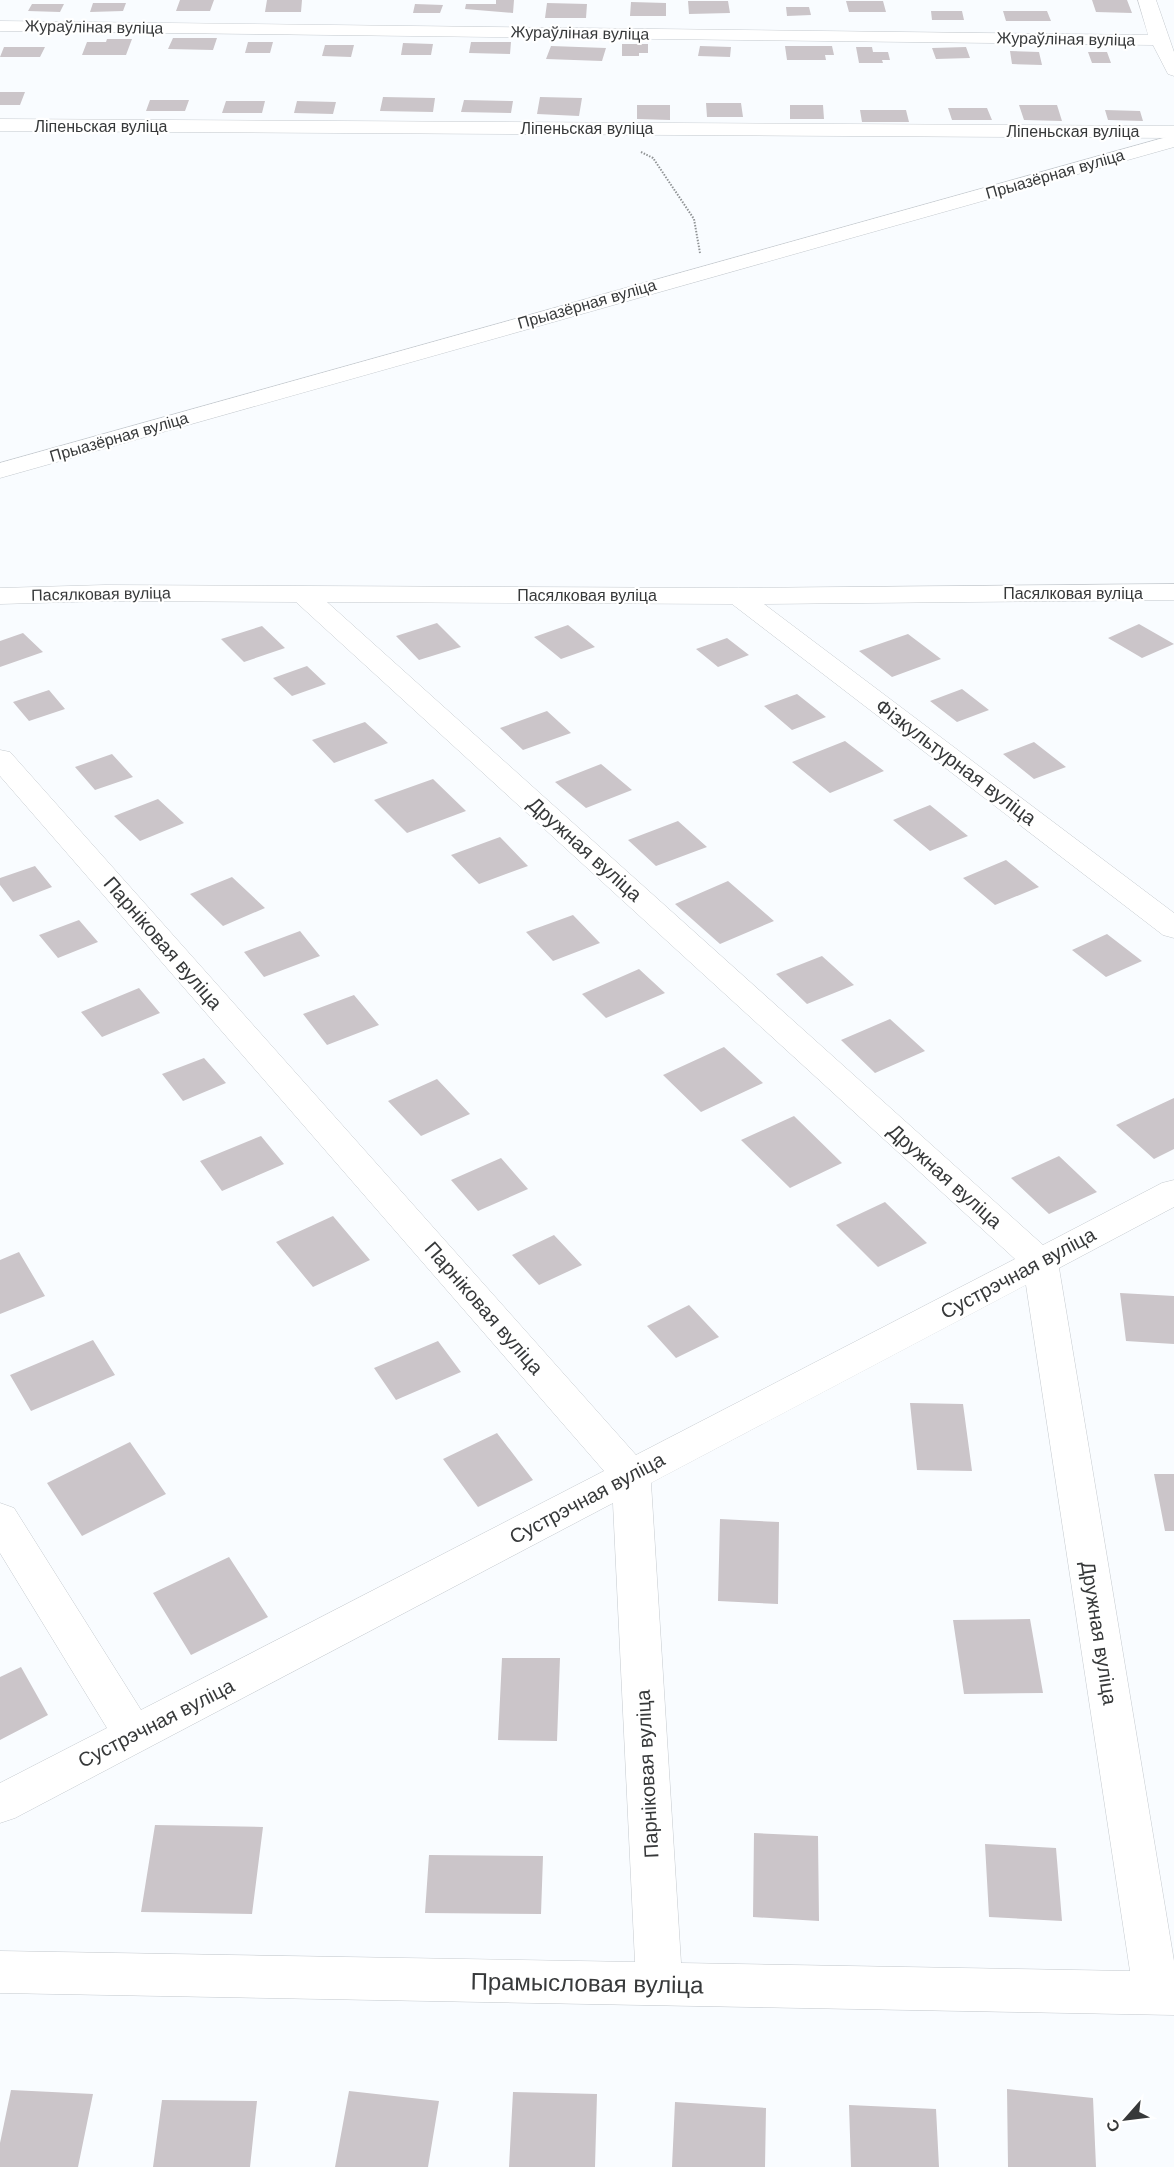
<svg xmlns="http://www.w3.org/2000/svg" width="1174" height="2167" viewBox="0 0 1174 2167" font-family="Arial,sans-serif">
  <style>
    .building { fill: #cbc5c9 }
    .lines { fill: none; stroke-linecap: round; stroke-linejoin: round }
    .street-casing { stroke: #c5cacf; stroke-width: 1 }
    .secondary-casing { stroke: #c5cacf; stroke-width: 1 }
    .path { stroke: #909395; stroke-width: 2; stroke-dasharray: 1.5 1.5; stroke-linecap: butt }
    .street { fill: #fff; fill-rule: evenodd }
    .secondary { fill: #fff; fill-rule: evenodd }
    .labels { text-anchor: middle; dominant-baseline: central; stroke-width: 4.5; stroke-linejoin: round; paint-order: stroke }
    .far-street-label { font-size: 16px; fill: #37393a; stroke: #fff }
    .street-label { font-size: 20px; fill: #37393a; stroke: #fff }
    .near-street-label { font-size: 24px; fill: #37393a; stroke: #fff }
  </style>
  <rect width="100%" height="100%" fill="#f9fcff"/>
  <path class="building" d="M180,0H214L210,11H176Z
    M267,0H302L301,12H265Z
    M496,0H514L513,13L465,9L466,4H496Z
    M1092,0H1127L1132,13L1096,12Z
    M688,1H728L730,13L689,14Z
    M846,1H883L886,12H849Z
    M631,2L666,3V16H630Z
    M93,3H126L123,11L90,12Z
    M547,3L587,4L586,18H545Z
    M32,4H64L60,12L28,11Z
    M415,4L443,5L440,13H413Z
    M786,7H809L811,15L787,16Z
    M931,11H962L964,20H932Z
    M1003,11H1047L1051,21H1006Z
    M173,38H217L213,50L168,49Z
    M107,39H132L126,55H82L87,42H106Z
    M248,42H273L270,53H245Z
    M471,42H511L510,54L469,53Z
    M403,43L433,44L431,55H401Z
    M622,44H648V53H639V56H622Z
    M325,45H354L351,57L322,56Z
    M551,46L606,48L602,61L546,59Z
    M700,46L731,47L730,57L698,56Z
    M785,46H832L834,55H825L826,60H787Z
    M4,47H45L40,57H0Z
    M856,47H872L873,52H888L890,60H882L883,63H859Z
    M966,47L970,58L936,59L932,48Z
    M1010,51L1039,52L1042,65L1012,64Z
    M1088,52H1107L1111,63H1092Z
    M0,92H25L20,105H0Z
    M383,97L435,98L433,112L380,111Z
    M540,97L582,98L579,116L537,114Z
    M150,100H189L185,111H146Z
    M464,100L513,101L511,113L461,112Z
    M226,101H265L262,113H222Z
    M297,101L336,102L333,114L294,113Z
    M706,103H741L743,117H707Z
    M637,105H670V120L637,119Z
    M790,105H823L824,119H790Z
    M1019,105H1057L1062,121L1024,120Z
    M948,108H987L992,120H952Z
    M860,110H906L909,122H862Z
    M1105,110L1140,111L1143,121L1108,120Z
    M437,623L461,647L419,660L396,636Z
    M1139,624L1174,644L1142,658L1108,638Z
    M568,625L595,647L561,659L534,637Z
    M262,626L285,648L244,662L221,639Z
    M23,633L43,652L0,667V641Z
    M908,634L941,659L892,677L859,651Z
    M727,638L749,655L718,667L696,649Z
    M307,666L326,684L292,696L273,678Z
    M962,689L989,710L957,722L930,701Z
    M49,690L65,709L29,721L13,702Z
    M797,694L826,717L792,730L764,706Z
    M547,711L571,733L523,750L500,728Z
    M365,722L388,743L334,763L312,740Z
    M845,741L884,771L830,793L792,762Z
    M1034,742L1066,767L1034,779L1003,754Z
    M112,754L133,777L95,790L75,767Z
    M601,764L632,790L586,808L555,782Z
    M433,779L466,811L407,833L374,800Z
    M158,799L184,823L140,841L114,816Z
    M930,805L968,836L930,851L893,820Z
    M678,821L707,847L656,866L628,840Z
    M500,837L528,866L479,884L451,855Z
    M1006,860L1039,887L995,905L963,878Z
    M35,866L52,887L13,902L0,885V878Z
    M232,877L265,908L223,926L190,894Z
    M728,881L774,921L720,944L675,904Z
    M573,915L600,943L553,961L526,932Z
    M79,920L98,942L58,958L39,935Z
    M300,931L320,956L264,977L244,952Z
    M1107,934L1142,961L1106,977L1072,950Z
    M822,956L854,985L807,1004L776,974Z
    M639,969L665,993L606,1018L582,994Z
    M139,988L160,1013L102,1037L81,1012Z
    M354,995L379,1025L327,1045L303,1014Z
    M890,1019L925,1051L875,1073L841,1040Z
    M724,1047L763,1083L701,1112L663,1075Z
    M204,1058L226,1083L183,1101L162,1074Z
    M437,1079L470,1114L421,1136L388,1101Z
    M1174,1098V1149L1154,1159L1116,1125Z
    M794,1116L842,1163L790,1188L741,1140Z
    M261,1136L284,1164L222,1191L200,1161Z
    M1059,1156L1097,1192L1049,1214L1011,1178Z
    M501,1158L528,1189L478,1211L451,1180Z
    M885,1202L927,1243L878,1267L836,1225Z
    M333,1216L370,1260L313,1287L276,1242Z
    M554,1235L582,1265L539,1285L512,1255Z
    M19,1252L45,1296L0,1314V1260Z
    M1120,1293L1174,1296V1344L1126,1341Z
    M689,1305L719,1337L676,1358L647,1326Z
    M93,1340L115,1375L31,1411L10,1375Z
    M438,1341L461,1372L396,1400L374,1368Z
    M910,1403L963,1404L972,1471L917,1470Z
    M497,1433L533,1480L478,1507L443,1459Z
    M130,1442L166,1494L82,1536L47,1483Z
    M1154,1474H1174V1531H1165Z
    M720,1519L779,1522L778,1604L718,1601Z
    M229,1557L268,1617L191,1655L153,1593Z
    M1030,1619L1043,1693L964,1694L953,1620Z
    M502,1658H560L557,1741L498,1740Z
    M21,1667L48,1715L0,1740V1677Z
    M155,1825L263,1827L252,1914L141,1912Z
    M754,1833L818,1836L819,1921L753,1917Z
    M985,1844L1056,1848L1062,1921L989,1917Z
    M429,1855L543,1856L541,1914L425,1913Z
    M1007,2089L1093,2098L1096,2167H1008Z
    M11,2090L93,2094L78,2167H0V2143Z
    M349,2091L439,2101L428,2167H335Z
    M513,2092L597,2094L595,2167H509Z
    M162,2100L257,2101L250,2167H153Z
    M675,2102L766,2108L765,2167H672Z
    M849,2105L936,2109L939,2167H851Z"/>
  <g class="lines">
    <g class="street-casing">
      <path id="street" d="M1138,0H1156L1174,52V76L1168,74L1153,45L0,31V21L1148,35Z
        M0,119L1174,126V138L0,131Z
        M1174,584V600L764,604L1174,913V938L1163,935L732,604L327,602L1043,1245L1162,1183L1174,1180V1207L1059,1268L1174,1961V2015L0,1993V1951L635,1962L613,1503L15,1818L0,1823V1783L107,1728L0,1553V1503L14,1508L141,1710L604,1471L0,776V750L10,752L636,1455L1015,1259L296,602L105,601L0,604V588L105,585L738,588ZM1026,1285L1130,1971L681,1963L651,1483Z"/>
    </g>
    <g class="secondary-casing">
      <path id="secondary" d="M1174,135V147L0,478V463Z"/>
    </g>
    <path class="path" d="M641,152L653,158L694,219L700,253"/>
    <use href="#street" class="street"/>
    <use href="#secondary" class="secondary"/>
  </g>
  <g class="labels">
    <g class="far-street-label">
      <text transform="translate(94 27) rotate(1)">Жураўліная вуліца</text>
      <text transform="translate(580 33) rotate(1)">Жураўліная вуліца</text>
      <text transform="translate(1066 39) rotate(1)">Жураўліная вуліца</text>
      <text x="101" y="126">Ліпеньская вуліца</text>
      <text x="587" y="128">Ліпеньская вуліца</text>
      <text x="1073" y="131">Ліпеньская вуліца</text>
      <text transform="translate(1055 174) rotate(-16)">Прыазёрная вуліца</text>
      <text transform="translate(587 304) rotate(-16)">Прыазёрная вуліца</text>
      <text transform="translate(119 437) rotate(-16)">Прыазёрная вуліца</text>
      <text x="1073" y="593">Пасялковая вуліца</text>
      <text transform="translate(101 594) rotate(-1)">Пасялковая вуліца</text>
      <text x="587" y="595">Пасялковая вуліца</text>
    </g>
    <g class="street-label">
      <text transform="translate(956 762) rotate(37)">Фізкультурная вуліца</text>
      <text transform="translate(585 849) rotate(42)">Дружная вуліца</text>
      <text transform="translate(163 943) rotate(49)">Парніковая вуліца</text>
      <text transform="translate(945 1176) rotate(42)">Дружная вуліца</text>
      <text transform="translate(1018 1273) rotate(-28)">Сустрэчная вуліца</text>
      <text transform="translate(484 1308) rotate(49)">Парніковая вуліца</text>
      <text transform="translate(587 1498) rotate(-28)">Сустрэчная вуліца</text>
      <text transform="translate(1099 1633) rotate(81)">Дружная вуліца</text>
      <text transform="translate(156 1723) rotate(-27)">Сустрэчная вуліца</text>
      <text transform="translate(647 1774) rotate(-93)">Парніковая вуліца</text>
    </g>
    <g class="near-street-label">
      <text transform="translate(587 1983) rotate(1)">Прамысловая вуліца</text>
    </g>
  </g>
  <g transform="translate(1126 2119) rotate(242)" stroke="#ffffff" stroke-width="4.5" paint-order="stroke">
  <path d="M0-4.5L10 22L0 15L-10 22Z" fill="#37393a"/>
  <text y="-9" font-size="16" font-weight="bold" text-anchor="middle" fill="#37393a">С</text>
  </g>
</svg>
